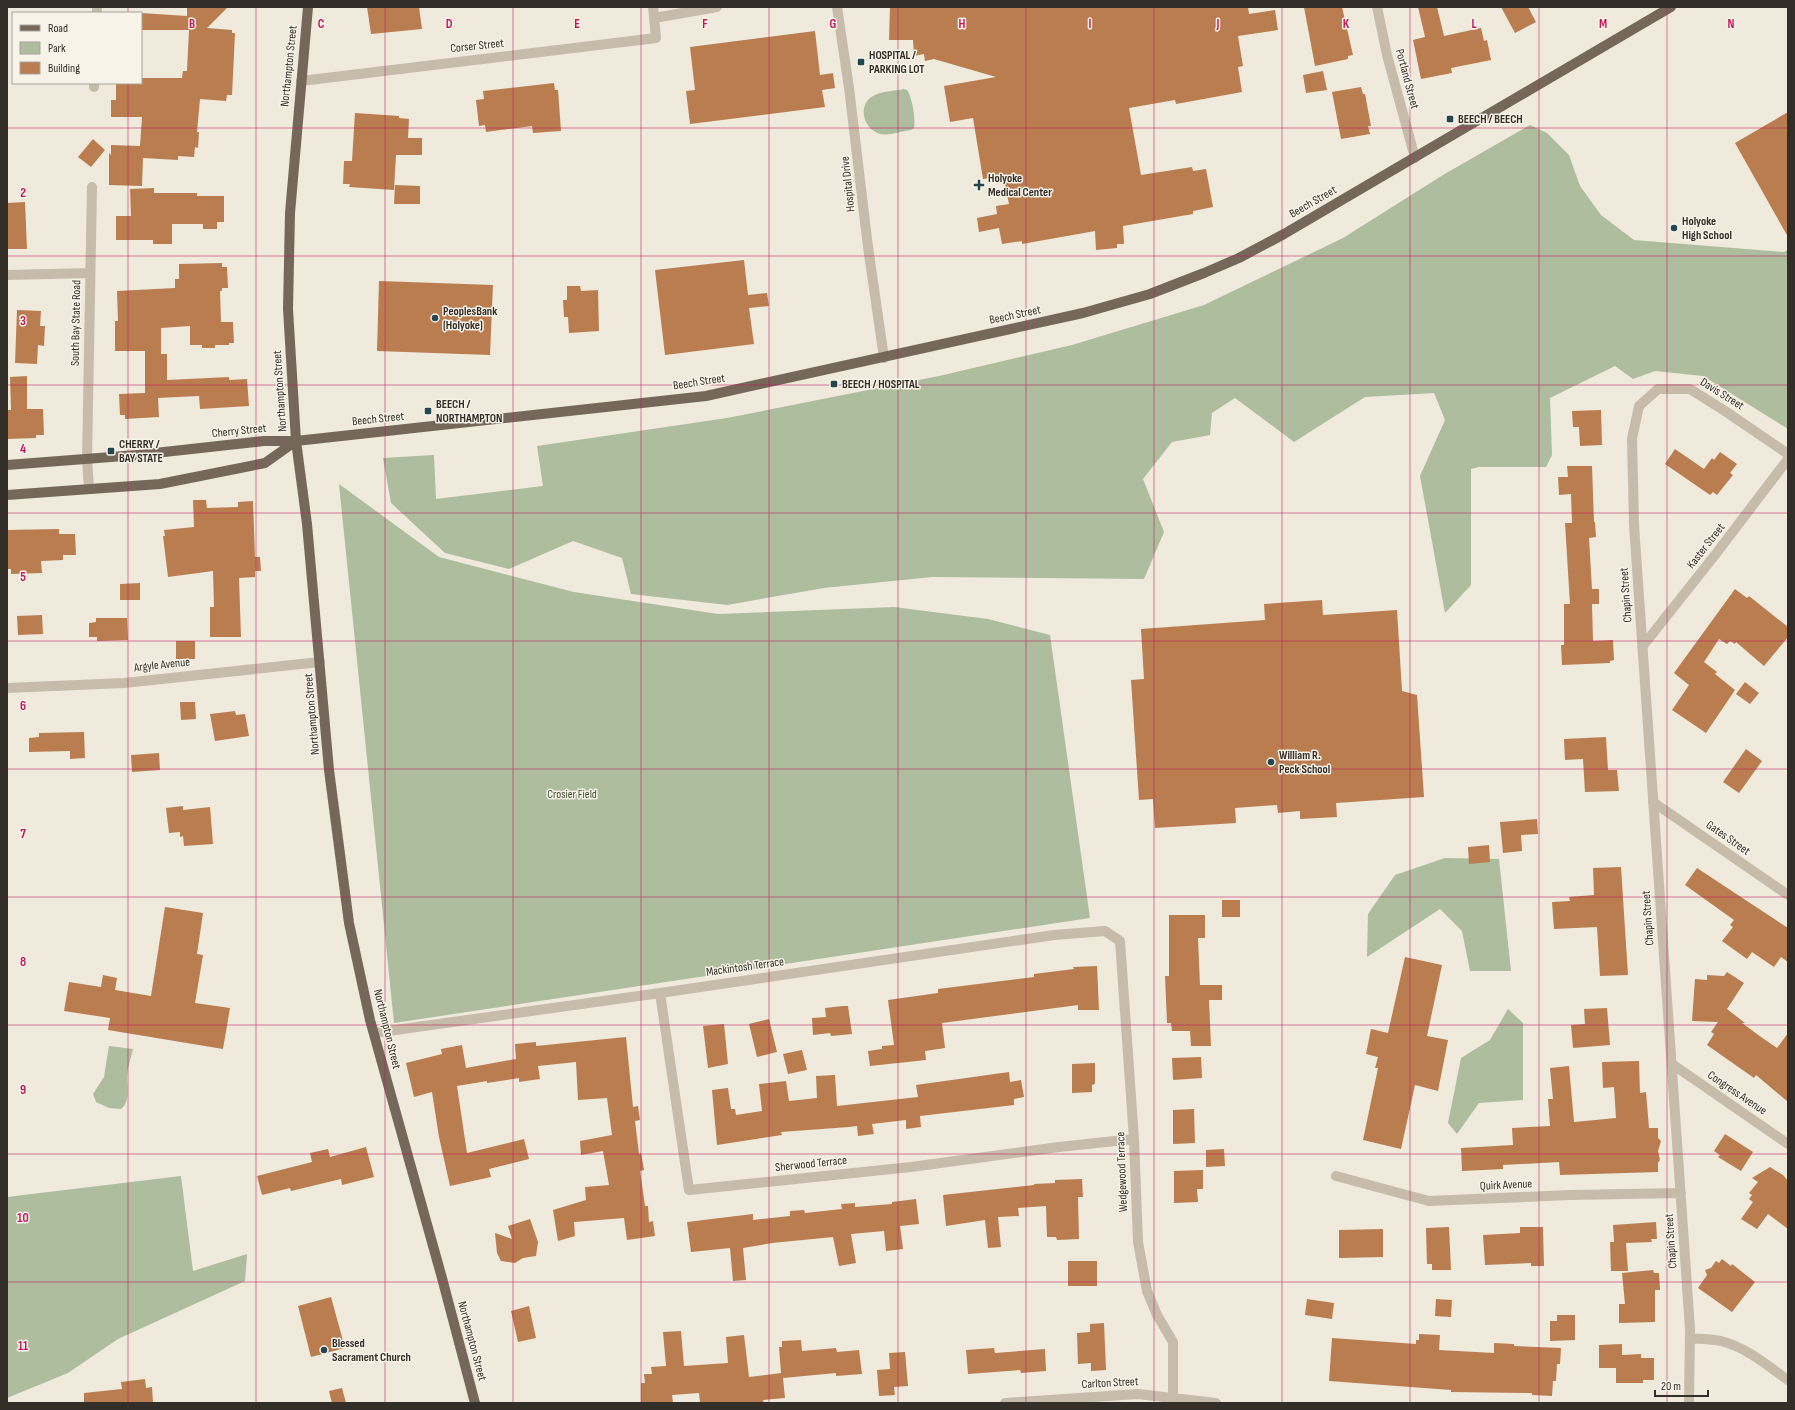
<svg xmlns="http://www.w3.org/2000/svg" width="1795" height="1410" viewBox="0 0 1795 1410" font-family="'Sofia Sans Condensed',sans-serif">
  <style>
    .green { fill: #adbd9e }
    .building { fill: #ba7d50 }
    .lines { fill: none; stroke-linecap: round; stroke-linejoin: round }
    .street { stroke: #c6bca9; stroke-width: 10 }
    .primary { stroke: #75685b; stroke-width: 10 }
    .grid { fill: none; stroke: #c2185b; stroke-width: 1; stroke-opacity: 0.55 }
    .poi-dot { fill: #224652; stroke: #f7f3e8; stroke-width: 1.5 }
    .labels { text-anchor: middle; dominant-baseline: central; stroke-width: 3; stroke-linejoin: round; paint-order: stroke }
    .street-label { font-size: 12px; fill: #342e28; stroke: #f7f3e8 }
    .poi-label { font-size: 12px; font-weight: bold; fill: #342e28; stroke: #f7f3e8; text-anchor: start }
    .park-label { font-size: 12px; fill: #3e502f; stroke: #f7f3e8 }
    .grid-label { font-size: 13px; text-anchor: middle; font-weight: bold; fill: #c2185b; stroke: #f7f3e8; stroke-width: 3; stroke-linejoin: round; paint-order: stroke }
  </style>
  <rect width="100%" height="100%" fill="#efeadc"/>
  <path class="green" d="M904,89L907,90C912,96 916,120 914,128L911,130C902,131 889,136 880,134C863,129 857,105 873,96C882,91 894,91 904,89Z
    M1530,125L1547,133L1569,155L1580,186L1601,215L1634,240L1784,252L1788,250V429L1703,376L1655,371L1633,379L1615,366L1550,398L1552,455L1546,467H1479L1471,469V585L1445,613L1420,476L1445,420L1434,393L1365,397L1294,442L1235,398L1212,413L1210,435L1172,442L1143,479L1164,532L1144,579L932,577L824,588L727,605L631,594L622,558L573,541L509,569L445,553L391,503L383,458L434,455L436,499L543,486L537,446L727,418L939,376L1072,345L1204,305L1343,238L1443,175Z
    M339,484L439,557L574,592L718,614L894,607L988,619L1050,635L1090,918L394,1023Z
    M1445,858L1499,859L1511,971H1470L1462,931L1440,909L1367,957L1368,914L1395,875Z
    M1508,1009L1523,1023V1100L1479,1103L1457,1134L1448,1123L1461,1058L1490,1040Z
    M109,1046L133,1049C131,1058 127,1069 127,1078C127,1088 130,1102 121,1109L109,1108L96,1102L93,1094L104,1077Z
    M181,1176L193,1271L247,1254L245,1281L118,1339L68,1373L7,1398V1197Z"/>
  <path class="building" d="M187,7H228L207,28L232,30V33H235L232,95H227L226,101L200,99L197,132H199L198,148L195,147L194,157L178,156V160L143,158L142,186L109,185V153L111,155V145L140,146L142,117H111V100H116V83H141V78H182L183,71H187L189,30H141V13L187,16Z
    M367,7H419L422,29L371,34Z
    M890,7H1248L1249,14L1275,10L1278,30L1238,36L1243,66L1238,67L1242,92L1176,104L1175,100L1129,108L1141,175L1192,167L1193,171L1206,169L1213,207L1193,211V214L1123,226L1124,244H1117V248L1096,250L1095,231L1022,244V241L1002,244L999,228L979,232L977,218L997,214L996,206L1009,204L1003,176L983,179L973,118L950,122L944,86L996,77L934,59L925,61L924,54L914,56L913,40H889Z
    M1304,7H1342L1353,55L1348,56V59L1315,66Z
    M1418,7H1437L1444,36L1481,28L1484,41L1487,40L1491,60L1451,68L1452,73L1421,79L1413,40L1425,37Z
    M1501,7H1528L1536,22L1515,33Z
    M815,31L820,75L833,73L835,88L822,90L825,107L690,124L686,91L695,90L690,47Z
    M1323,71L1327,90L1306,93L1303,75Z
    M554,83L555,90H558L561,131L533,133L532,126L486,132L485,125L479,126L476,100L484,99L483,91Z
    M1361,87L1363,94H1365L1371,126H1368L1370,134L1341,139L1332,92Z
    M1788,112V237L1735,143Z
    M355,113L399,116V118L409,119L408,138H422V155H396L394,190L349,187L350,184H343L344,161H352Z
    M93,139L105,150L91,167L78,157Z
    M395,185L420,186V204H394Z
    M154,188V193H197V196H224V222H217V229H203V224H172V244H153V240H116V216H131L130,189Z
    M25,202L27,249H7V203Z
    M744,260L748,295L767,293L769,306L749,308L754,344L665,355L655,270Z
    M222,263V267H227L228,288H222V291H220L221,322H233L234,343H229V345H215V348H202V345H190V326L161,328V354H167V380L229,377V380L247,379L249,406L200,409L199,396L158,398L159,417L125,419V415H120L119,394L145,393V351H115V321H118L117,291L175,288V279H179V264Z
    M379,281L493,285L490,355L377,351Z
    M567,286H580L581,291L598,290L599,331L569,333L568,317H564L563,300H567Z
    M17,310L41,311L40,326H45L44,346L38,345L37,364L15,363Z
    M27,376V409H43L44,435H36V438L7,439V410H11L10,377Z
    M1601,410L1602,445L1580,446L1579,427H1573L1572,411Z
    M1675,449L1704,469L1712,458L1714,460L1720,452L1737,464L1730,473L1733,475L1717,495L1713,492L1710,495L1665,464Z
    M1567,466H1592L1594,522H1595L1596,537L1589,538L1592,589H1599V604H1592L1593,641L1613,640L1614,660L1610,661V663L1562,665L1561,645H1564V604H1570L1565,523H1572L1571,494L1559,495L1558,477H1568Z
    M193,500H206L207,508L238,507V502L253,501L255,557H260L261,571H255V577L239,578L241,637H210V607H214L213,571L168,577L163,536H165L164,530L194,527Z
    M59,529V534H75L76,555H63V560L41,561L42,573L11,574V569H7V530Z
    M140,583V600H120V584Z
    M1735,589L1747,598L1749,596L1788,627V637L1764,666L1736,642L1735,644L1730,641L1727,644L1719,639L1704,662L1717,672L1715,674L1735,690L1706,733L1672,710L1689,685L1674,673Z
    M1322,600L1323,615L1397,610L1402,691L1417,695L1424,797L1336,803L1337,817L1300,819V811L1278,813L1277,805L1235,808L1236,823L1155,828L1153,799L1139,800L1131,680L1144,679L1141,629L1265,620L1264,604Z
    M42,615L43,634L18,635L17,616Z
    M96,618H127L128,640L97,641V637H89V623L96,622Z
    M176,641H195V659H176Z
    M1745,682L1759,693L1750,704L1736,694Z
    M180,702H195L196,719L181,720Z
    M235,711L236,715L245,714L249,736L215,741L210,714Z
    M84,732L85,758L70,759V751L29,752V738L39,737V733Z
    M1606,737L1608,770H1617L1619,791L1585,792L1583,759L1565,760L1564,739Z
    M1746,749L1762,761L1739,793L1723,782Z
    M159,753L160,770L132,772L131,755Z
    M183,806V810L210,807L213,844L184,846L183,836L180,837V832L169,833L166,808Z
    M1537,819L1538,834L1521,835L1522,851L1503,853L1500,822Z
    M1489,845L1490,862L1469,864L1468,847Z
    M1621,867L1628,975L1600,976L1597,927L1554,929L1552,902L1570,901L1569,897L1594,895L1593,868Z
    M1697,868L1788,928V962L1781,957L1774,967L1752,952L1747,959L1722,941L1733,927L1730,925L1734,920L1685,885Z
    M1222,900H1240V917H1222Z
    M165,907L203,913L197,954L203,955L195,1003L230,1008L223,1049L108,1030L110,1018L64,1011L69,982L101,987L103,975L117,978L115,990L151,996Z
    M1169,915H1205V938H1198L1200,985H1222V1000H1209L1211,1046H1191L1190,1031H1172L1171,1023H1167L1165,976H1169Z
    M1405,957L1442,965L1427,1036L1448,1040L1438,1091L1415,1085L1401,1149L1363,1140L1378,1068H1375L1378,1057L1366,1054L1371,1029L1388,1033Z
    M1097,966L1099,1010H1078V1005L942,1023L945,1048L925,1051L926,1060L870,1066L868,1051L882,1049V1046L894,1045L888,1000L938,993V989L1034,977V974L1074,969L1073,967Z
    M1727,972L1744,983L1727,1009L1745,1023H1742L1761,1037L1777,1048L1788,1033V1102L1756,1075L1754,1078L1707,1045L1714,1034L1711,1032L1718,1022L1692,1021L1695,979L1707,980V975L1724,976Z
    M843,1006H848L852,1034L831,1036L830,1033L813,1035L812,1018L826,1017L825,1008Z
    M1607,1008L1610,1045L1573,1048L1571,1025L1585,1024L1584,1009Z
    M769,1019L777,1052L757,1057L749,1024Z
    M724,1024L728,1064L708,1068L703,1026Z
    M626,1037L633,1107L638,1106L640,1120L635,1121L639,1154L641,1153L644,1170L640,1171L645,1206H648L649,1222L653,1221L655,1236L627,1240L624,1218L574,1222L575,1236L558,1241L553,1210L586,1200L585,1187L609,1185L603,1151L581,1155L580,1141L612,1135L607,1098L578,1100L576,1062L538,1066L540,1079L519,1082V1078L487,1083V1081L457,1086L467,1153L524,1139L529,1159L489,1169L491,1177L450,1186L439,1137L432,1092L414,1097L406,1063L442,1054L441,1049L462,1045L466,1068L516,1059L515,1044L536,1042V1046Z
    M802,1050L807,1070L788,1074L783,1054Z
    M1201,1057L1202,1078L1173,1080L1172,1058Z
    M1639,1061L1640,1093L1646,1092L1649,1128H1658V1138L1661,1141L1658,1151L1660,1160L1658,1163V1172L1560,1175L1559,1162L1503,1165V1169L1462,1171L1461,1148L1513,1145L1512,1128L1550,1126L1548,1099H1553L1550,1068L1569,1066L1574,1122L1616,1118L1614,1087L1603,1088L1602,1062Z
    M1095,1063V1084L1092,1085V1092L1072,1093V1064Z
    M1009,1072L1010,1082L1021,1080L1024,1097L1014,1099V1105L920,1116L921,1127L906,1129V1120L872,1124L874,1134L858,1136L857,1126L849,1127L781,1132L782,1135L717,1145L712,1090L728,1088L731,1109H735L736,1115L762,1111L759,1084L786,1081L789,1101L817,1098L816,1076L835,1075L837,1106L918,1097L916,1085Z
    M1194,1109L1195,1143L1173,1144V1110Z
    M1725,1134L1753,1152L1741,1171L1718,1157L1720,1155L1714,1151Z
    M366,1147L374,1177L342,1185L341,1179L291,1191L290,1188L262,1195L257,1176L312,1162L310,1153L328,1149L330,1157Z
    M1224,1149L1225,1166L1206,1167V1150Z
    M1770,1167L1783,1175L1788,1181V1229L1768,1214L1757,1229L1741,1219L1753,1202L1749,1199L1752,1195L1749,1193L1758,1182L1752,1178Z
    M1203,1170V1189H1197L1198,1202L1174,1203V1171Z
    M1082,1179L1083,1197H1078L1079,1239L1057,1240L1056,1237H1047L1046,1206L1018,1208L1019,1216L998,1217L1001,1247L988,1248L985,1220L946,1226L943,1195L1034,1185V1184L1055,1183V1180Z
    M916,1199L919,1224L900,1226L903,1249L886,1251L884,1231L851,1234L856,1263L839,1266L833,1237L772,1243L743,1248L746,1280L733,1281L730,1248L691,1252L687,1222L753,1214V1220L790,1216V1211L804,1210L805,1213L842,1209L841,1204L855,1203V1207L892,1204V1202Z
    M530,1219L538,1242L536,1256L523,1258L515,1263L501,1261L497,1253L495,1233L512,1239L508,1226Z
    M1656,1222L1657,1239H1651L1652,1242L1626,1243L1628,1271H1611L1610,1242H1614L1613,1225Z
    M1449,1227L1451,1270H1432V1264H1427L1426,1228Z
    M1520,1227H1543L1544,1266H1531V1263L1485,1265L1483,1235L1520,1233Z
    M1383,1229V1257L1339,1258V1230Z
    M1722,1259L1731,1266L1732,1264L1755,1282L1732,1312L1698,1288L1707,1275L1705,1270L1711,1268L1716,1261L1719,1263Z
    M1068,1261H1097V1286H1068Z
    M1653,1270L1654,1273H1659L1660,1290H1655V1322L1619,1323V1304H1625L1622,1273Z
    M331,1297L345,1348L311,1357L298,1306Z
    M1307,1299L1334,1303L1332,1319L1305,1315Z
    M1436,1299L1452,1300L1451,1317L1435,1316Z
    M529,1306L536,1338L518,1342L511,1311Z
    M1557,1315H1575V1340L1550,1341V1321H1557Z
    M1104,1323L1106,1370L1091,1371V1363L1078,1364L1077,1333L1090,1332V1324Z
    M681,1331L684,1366L728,1363L726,1337L744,1335L749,1377L781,1373L779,1347H782V1341L801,1340L802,1351L836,1348L837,1352L859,1350L862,1374L836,1376V1373L783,1378L785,1398L763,1400L764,1403H700L699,1393L672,1395L673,1403H641V1383H645L644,1374H652L651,1367L666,1366L663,1332Z
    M1419,1334L1440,1335L1439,1350L1494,1353V1343L1514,1344V1346L1561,1348L1560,1364H1557L1556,1381H1553L1552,1396L1532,1395V1393L1451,1392V1390L1329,1381L1332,1338L1416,1344V1340H1419Z
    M1622,1344V1355L1641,1354V1358H1654V1380H1643V1383H1616V1368H1599V1345Z
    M994,1348L995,1353L1045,1349L1046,1371L1021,1373L1020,1370L968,1374L966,1350Z
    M905,1352L908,1386L894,1387L895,1395L879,1396L877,1370L890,1369L889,1353Z
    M145,1379L146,1388L152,1387L153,1403H84V1393L122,1389L121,1382Z
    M342,1388L346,1403H332L329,1391Z"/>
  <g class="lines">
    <path class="street" d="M837,7L849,88L868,247L884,358
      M1377,7L1387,55L1415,158
      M97,13V7
      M654,18L717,7
      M301,81L656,38L653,7
      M94,87V83
      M7,275L90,273
      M89,489L87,459L92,187
      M1642,647L1715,555L1788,459
      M7,688L124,683L320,662
      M1653,802L1788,895
      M660,993L689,1190L911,1167L1059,1147L1134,1139
      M374,1033L660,993L1054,935L1105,931L1120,941L1134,1139L1138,1242L1147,1291L1157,1315L1173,1342V1403
      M1672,1064L1788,1144
      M1336,1176L1429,1201L1570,1195L1681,1193
      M1690,1338C1700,1339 1711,1339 1721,1341C1746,1347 1768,1366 1788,1380
      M1005,1403L1138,1394L1216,1403
      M1689,1403L1690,1329L1634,525L1632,439L1639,406L1658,389H1690L1725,411L1788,454"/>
    <path class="primary" d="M308,7L290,213L288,309L296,441L307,524L329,770L349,923L370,1020L442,1278L475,1403
      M7,465L137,455L264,441H296L706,396L1083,313L1150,294L1204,273L1239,258L1284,234L1671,7
      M7,495L160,484L265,463L296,441"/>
  </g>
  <path class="grid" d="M128,7V13M256,7V1403M385,7V1403M513,7V1403M641,7V1403M769,7V1403M898,7V1403M1026,7V1403M1154,7V1403M1282,7V1403M1410,7V1403M1539,7V1403M1667,7V1403M128,83V1403M7,128H1788M7,256H1788M7,385H1788M7,513H1788M7,641H1788M7,769H1788M7,897H1788M7,1025H1788M7,1154H1788M7,1282H1788"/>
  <g class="poi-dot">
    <rect x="857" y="58" width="8" height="8" rx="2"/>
    <rect x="1446" y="115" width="8" height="8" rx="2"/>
    <path d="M977 179h4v4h4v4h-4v4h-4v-4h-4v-4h4z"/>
    <circle cx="1674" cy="228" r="4"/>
    <circle cx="435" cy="318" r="4"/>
    <rect x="830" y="380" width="8" height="8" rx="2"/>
    <rect x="424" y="407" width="8" height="8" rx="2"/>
    <rect x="107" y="447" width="8" height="8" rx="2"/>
    <circle cx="1271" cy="762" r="4"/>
    <circle cx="324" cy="1350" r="4"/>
  </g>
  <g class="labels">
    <g class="street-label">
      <text transform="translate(477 46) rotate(-6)">Corser Street</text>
      <text transform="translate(289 66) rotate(-84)">Northampton Street</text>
      <text transform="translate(1407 79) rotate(75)">Portland Street</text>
      <text transform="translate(848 184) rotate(-96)">Hospital Drive</text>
      <text transform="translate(1313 202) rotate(-30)">Beech Street</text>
      <text transform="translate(1015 315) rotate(-12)">Beech Street</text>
      <text transform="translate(76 323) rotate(-89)">South Bay State Road</text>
      <text transform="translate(699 382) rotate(-9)">Beech Street</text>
      <text transform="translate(280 391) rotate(-94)">Northampton Street</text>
      <text transform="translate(1722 394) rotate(32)">Davis Street</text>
      <text transform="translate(378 419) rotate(-6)">Beech Street</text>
      <text transform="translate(239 431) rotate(-6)">Cherry Street</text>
      <text transform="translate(1706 546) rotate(-52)">Kaster Street</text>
      <text transform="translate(1626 595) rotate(-94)">Chapin Street</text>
      <text transform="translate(162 665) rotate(-6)">Argyle Avenue</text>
      <text transform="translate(312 714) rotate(-95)">Northampton Street</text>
      <text transform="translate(1728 838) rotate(35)">Gates Street</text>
      <text transform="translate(1648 918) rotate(-94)">Chapin Street</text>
      <text transform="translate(745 967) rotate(-8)">Mackintosh Terrace</text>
      <text transform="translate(387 1029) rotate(76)">Northampton Street</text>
      <text transform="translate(1737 1093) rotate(34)">Congress Avenue</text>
      <text transform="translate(811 1164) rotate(-6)">Sherwood Terrace</text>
      <text transform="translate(1122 1172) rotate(-92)">Wedgewood Terrace</text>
      <text transform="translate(1506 1185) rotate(-3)">Quirk Avenue</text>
      <text transform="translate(1671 1241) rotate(-94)">Chapin Street</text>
      <text transform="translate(472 1341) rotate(75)">Northampton Street</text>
      <text transform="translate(1110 1383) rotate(-3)">Carlton Street</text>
    </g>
    <g class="poi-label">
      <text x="869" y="55">HOSPITAL /<tspan x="869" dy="14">PARKING LOT</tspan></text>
      <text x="1458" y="119">BEECH / BEECH</text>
      <text x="988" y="178">Holyoke<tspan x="988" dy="14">Medical Center</tspan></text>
      <text x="1682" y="221">Holyoke<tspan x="1682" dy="14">High School</tspan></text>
      <text x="443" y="311">PeoplesBank<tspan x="443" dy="14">(Holyoke)</tspan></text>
      <text x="842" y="384">BEECH / HOSPITAL</text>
      <text x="436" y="404">BEECH /<tspan x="436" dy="14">NORTHAMPTON</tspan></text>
      <text x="119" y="444">CHERRY /<tspan x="119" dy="14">BAY STATE</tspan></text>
      <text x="1279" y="755">William R.<tspan x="1279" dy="14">Peck School</tspan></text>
      <text x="332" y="1343">Blessed<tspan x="332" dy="14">Sacrament Church</tspan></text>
    </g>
    <g class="park-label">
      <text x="572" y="794">Crosier Field</text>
    </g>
  </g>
  <g class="grid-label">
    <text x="192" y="28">B</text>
    <text x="321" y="28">C</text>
    <text x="449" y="28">D</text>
    <text x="577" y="28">E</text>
    <text x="705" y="28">F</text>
    <text x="833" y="28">G</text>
    <text x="962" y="28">H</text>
    <text x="1090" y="28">I</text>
    <text x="1218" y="28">J</text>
    <text x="1346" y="28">K</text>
    <text x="1474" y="28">L</text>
    <text x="1603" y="28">M</text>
    <text x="1731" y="28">N</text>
    <text x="23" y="197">2</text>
    <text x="23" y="325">3</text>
    <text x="23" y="453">4</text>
    <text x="23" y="581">5</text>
    <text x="23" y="710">6</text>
    <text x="23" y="838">7</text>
    <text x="23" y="966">8</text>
    <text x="23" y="1094">9</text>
    <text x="23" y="1222">10</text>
    <text x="23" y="1350">11</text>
  </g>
  <rect width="1795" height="1410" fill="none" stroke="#342e28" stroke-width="16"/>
  <rect x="12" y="12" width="130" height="72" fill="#f7f3e8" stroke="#a9a49b"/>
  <rect x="20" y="25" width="20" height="6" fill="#75685b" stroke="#a9a49b"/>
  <text x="48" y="32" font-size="12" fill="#342e28">Road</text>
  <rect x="20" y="42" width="20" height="12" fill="#adbd9e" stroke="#a9a49b"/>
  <text x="48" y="52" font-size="12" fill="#342e28">Park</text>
  <rect x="20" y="62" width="20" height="12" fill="#ba7d50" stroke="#a9a49b"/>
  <text x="48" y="72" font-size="12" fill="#342e28">Building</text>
  <path d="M1655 1390v6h53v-6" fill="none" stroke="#342e28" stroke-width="2"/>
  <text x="1661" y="1390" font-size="12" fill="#342e28" stroke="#f7f3e8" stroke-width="3" paint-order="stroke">20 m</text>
</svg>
